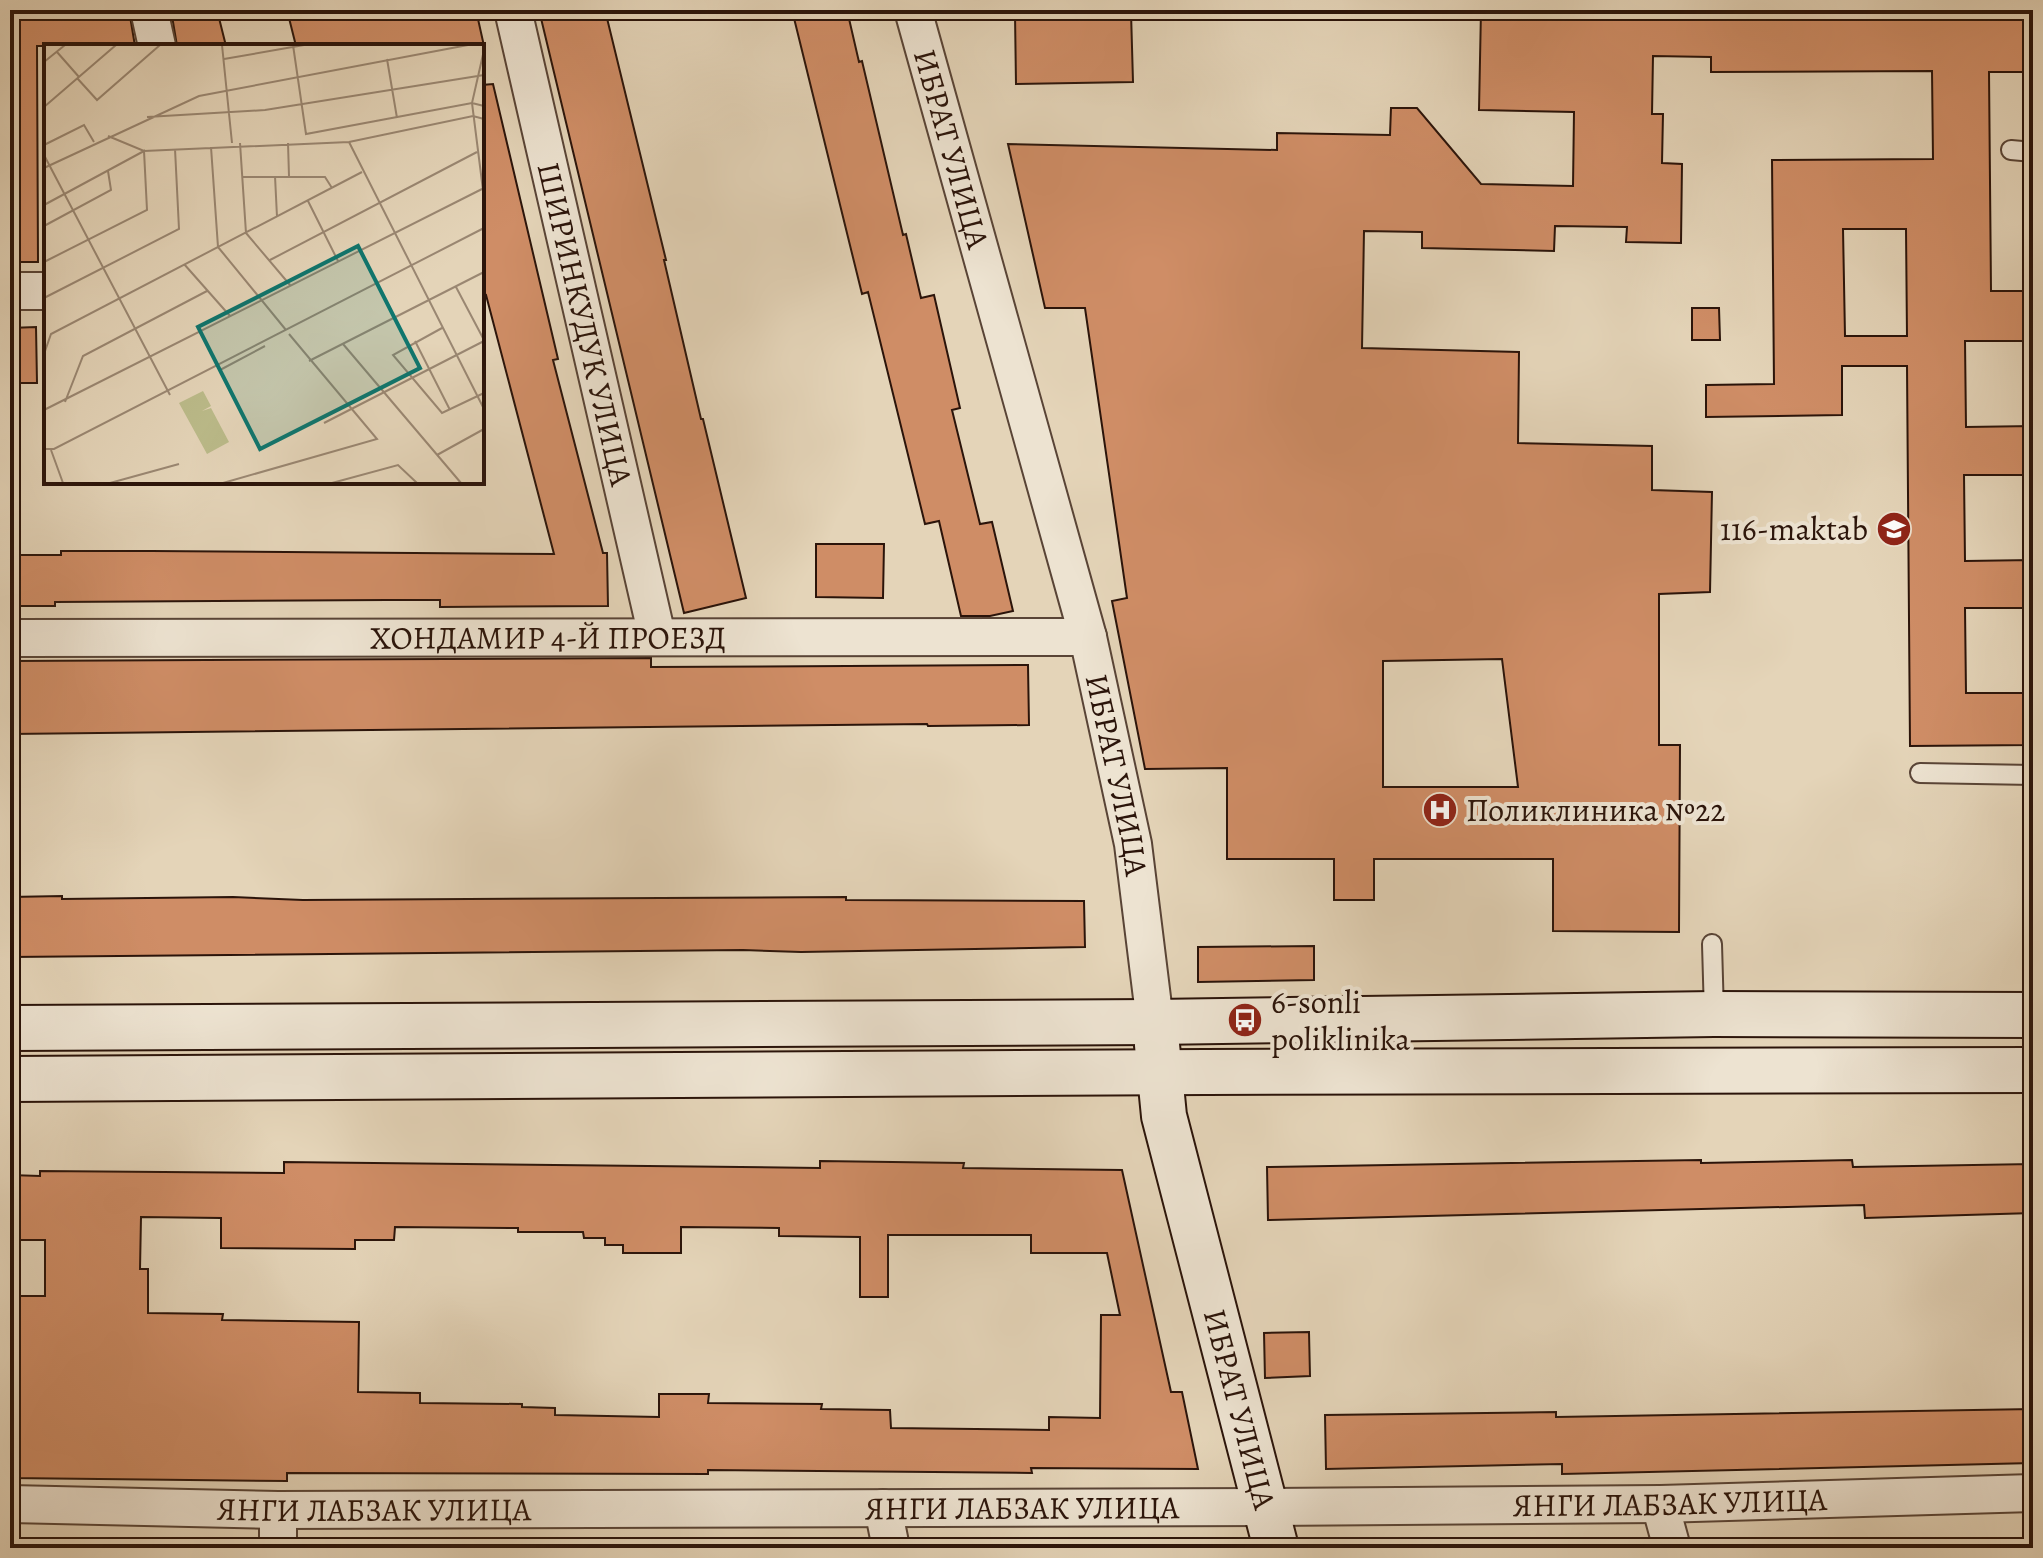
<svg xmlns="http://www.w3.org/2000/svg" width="2043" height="1558" viewBox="0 0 2043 1558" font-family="Alegreya,serif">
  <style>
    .building { fill: #cf8d66; stroke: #2b140a; stroke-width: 2; fill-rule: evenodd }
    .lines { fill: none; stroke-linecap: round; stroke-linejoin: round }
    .lane-casing { stroke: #594436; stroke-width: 22 }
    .street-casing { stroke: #594436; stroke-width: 40 }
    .secondary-casing { stroke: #2b140a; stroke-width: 48 }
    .lane { stroke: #ede3d1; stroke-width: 18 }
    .street { stroke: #ede3d1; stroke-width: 36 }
    .secondary { stroke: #ede3d1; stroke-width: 44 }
    .labels { text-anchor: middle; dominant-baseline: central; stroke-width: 8; stroke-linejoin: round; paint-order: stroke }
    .street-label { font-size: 32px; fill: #2b140a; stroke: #ede3d1 }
    .poi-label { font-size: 32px; fill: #2b140a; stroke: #ede3d1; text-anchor: start }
    .inset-road { fill: none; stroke: #9a8772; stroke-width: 2 }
    .view { fill: #0f766e; fill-opacity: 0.15; stroke: #0f766e; stroke-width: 4 }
    .inset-edge { fill: none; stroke: #2b140a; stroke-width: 4 }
  </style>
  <rect width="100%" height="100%" fill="#e4d4b8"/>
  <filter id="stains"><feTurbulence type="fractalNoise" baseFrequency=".0025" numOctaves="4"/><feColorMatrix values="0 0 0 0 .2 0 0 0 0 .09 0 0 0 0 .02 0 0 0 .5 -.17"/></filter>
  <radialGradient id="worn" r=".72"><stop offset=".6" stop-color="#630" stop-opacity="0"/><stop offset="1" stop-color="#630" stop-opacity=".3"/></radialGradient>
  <path class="building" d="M10,10H129L135,46H37L38,262H10Z
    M171,10H217L226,46H177Z
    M287,10H476L484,46H296Z
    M539,10H605L666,260H664L701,419H703L746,598L684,613Z
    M792,10H847L859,62L862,61L903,235L906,234L921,298L934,295L960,408L952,410L980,524L992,522L1013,611L990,616H961L939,521L925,524L868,292L862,294Z
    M1481,10H1672V20L2033,17V72H1989L1991,291H2033V341H1965L1966,427L2033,426V475H1964L1965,561L2033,560V608H1965L1966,693H2033V745L1910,746L1907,366H1842V415L1706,417V385L1774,384L1772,160L1933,159L1932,71L1711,72V57L1653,56L1652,114H1663L1662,163L1682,164L1681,243L1626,242L1627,227L1555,226L1554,251L1422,248V232L1364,231L1362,348L1519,352L1518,443L1652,446V490L1712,492L1710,592L1659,594V745H1680L1679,932L1553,931V859H1374V900H1334V859H1227V768L1145,769L1112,601L1127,598L1085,308H1045L1008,144L1277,150V133L1390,135L1391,108H1417L1481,184L1573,186L1574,112L1479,110ZM1843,229H1906L1907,336H1845ZM1502,659L1518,787H1383V661Z
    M1131,12L1133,82L1016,84L1015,14Z
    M493,84L558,359L553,360L603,553H607L608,606L440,607V600H387L55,602V606H10V555H61V551H151L554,554L486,295L482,296V85Z
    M1692,308H1719L1720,340H1692Z
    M36,327L37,383H10V328Z
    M816,544H884L883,598L816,597Z
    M651,658V667L1028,665L1029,725L928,726L927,724L10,734V661Z
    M62,896V899L233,897L303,900L846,897V900L1084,901L1085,947L801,952L743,950L10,957V897Z
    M1314,946V980L1198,982V947Z
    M1701,1160V1163L1852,1160L1853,1167L2033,1164V1213L1865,1218L1864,1205L1268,1220L1267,1167Z
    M820,1161L964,1163L963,1168L1122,1170L1171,1392H1182L1198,1469L1031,1468L1032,1473L708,1470V1474L287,1473V1481L10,1478V1296H45V1240H10V1175L40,1176V1171L284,1173V1162L820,1168ZM141,1217L221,1218V1248L355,1249V1240H394L395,1227L518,1228V1232H583L584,1238H605V1245H623V1253H681V1227L779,1228V1236L860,1237V1297H888V1235H1031V1253H1107L1120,1315H1101L1100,1418L1049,1417V1430L891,1428L890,1410L821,1409L822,1404L708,1403L709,1394H659V1417L555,1415V1408L522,1407V1404L420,1403V1393L358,1392L359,1322L222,1320L223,1314L148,1313V1269H140Z
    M1309,1332L1310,1376L1265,1378L1264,1333Z
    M2033,1409V1463L1562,1474V1464L1326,1469L1325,1415L1556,1412V1417Z"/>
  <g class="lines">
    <g class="lane-casing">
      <path id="lane" d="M2011,150L2033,152
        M1920,773L2033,775
        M1712,944L1714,1014"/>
    </g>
    <g class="street-casing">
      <g id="street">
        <path d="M149,10L157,46"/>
        <path id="s1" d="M513,10L657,636"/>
        <path id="s2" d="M913,10L1088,637L1133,844L1155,1022"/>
        <path d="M10,291H46"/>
        <path id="s3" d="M10,638L1088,637"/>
        <path id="s4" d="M10,1504L278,1510L1267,1507L1660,1504L2033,1493"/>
        <path d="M1660,1504L1672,1548"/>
        <path d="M883,1508L891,1548"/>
        <path d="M278,1548V1510"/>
      </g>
    </g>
    <g class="secondary-casing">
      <g id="secondary">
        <path d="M10,1028L1155,1022L1714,1014L2033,1015"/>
        <path id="s5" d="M1157,1045L1164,1116L1276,1548"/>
        <path d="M10,1079L1205,1072L2033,1070"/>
      </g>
    </g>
    <use href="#lane" class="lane"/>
    <use href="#street" class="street"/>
    <use href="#secondary" class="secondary"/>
  </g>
  <defs>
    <g id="school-disc" transform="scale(1.8)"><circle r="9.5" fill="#8f2418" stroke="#ede3d1"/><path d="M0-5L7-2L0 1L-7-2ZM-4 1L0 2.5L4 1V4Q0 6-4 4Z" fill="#fff"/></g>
    <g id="hospital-disc" transform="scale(1.8)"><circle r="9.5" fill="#8f2418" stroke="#ede3d1"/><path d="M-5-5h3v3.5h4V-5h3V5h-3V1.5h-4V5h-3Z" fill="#fff"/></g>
    <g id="bus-disc" transform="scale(1.8)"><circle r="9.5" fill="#8f2418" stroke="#ede3d1"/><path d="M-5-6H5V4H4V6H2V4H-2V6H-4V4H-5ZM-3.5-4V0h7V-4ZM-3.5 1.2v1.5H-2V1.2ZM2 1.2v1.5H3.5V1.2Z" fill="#fff"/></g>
  </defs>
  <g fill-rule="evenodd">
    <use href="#school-disc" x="1894" y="529"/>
    <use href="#hospital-disc" x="1440" y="810"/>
    <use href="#bus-disc" x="1245" y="1020"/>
  </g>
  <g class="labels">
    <g class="street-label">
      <text stroke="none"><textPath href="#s2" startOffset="144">ИБРАТ УЛИЦА</textPath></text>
      <text stroke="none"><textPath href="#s1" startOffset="322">ШИРИНКУДУК УЛИЦА</textPath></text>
      <text stroke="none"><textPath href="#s3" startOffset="538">ХОНДАМИР 4-Й ПРОЕЗД</textPath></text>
      <text stroke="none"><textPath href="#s2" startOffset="792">ИБРАТ УЛИЦА</textPath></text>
      <text stroke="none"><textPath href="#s5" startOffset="374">ИБРАТ УЛИЦА</textPath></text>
      <text stroke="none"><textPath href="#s4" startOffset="1660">ЯНГИ ЛАБЗАК УЛИЦА</textPath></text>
      <text stroke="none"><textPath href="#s4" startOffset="1012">ЯНГИ ЛАБЗАК УЛИЦА</textPath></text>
      <text stroke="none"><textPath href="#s4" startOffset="364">ЯНГИ ЛАБЗАК УЛИЦА</textPath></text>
    </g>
    <g class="poi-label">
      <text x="1868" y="529" text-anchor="end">116-maktab</text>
      <text x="1466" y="810">Поликлиника №22</text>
      <text x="1271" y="1002">6-sonli<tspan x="1271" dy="37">poliklinika</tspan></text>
    </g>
  </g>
  <g transform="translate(44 44)">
    <rect width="440" height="440" fill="#e4d4b8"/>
    <path d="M159,347L167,362L158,367L167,364L185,398L163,410L135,359Z" fill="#bbbb8a"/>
    <path class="inset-road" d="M178,1L188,99M249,1L262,90L428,59L440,62M440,6L428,59L440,154M13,8L35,33M180,15L260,1M343,15L353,74M0,18L21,1M33,34L53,56L116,1M0,63L72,1M103,73L221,66L440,31M64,92L100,107L305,98L429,72L440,75M305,98L440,365M196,99L202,189L246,241M244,99L245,132M0,101L40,81L50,98M167,103L174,203L242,286M0,111L126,351M0,124L155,52L424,1M231,132L233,173M199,133H281L288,144M264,157L294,217M0,161L100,107L103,166L0,218M0,182L67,146L64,127M226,216L433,108M140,220L186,272M412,243L440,296M0,254L135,185L131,105M398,284L349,311L398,369L440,349M371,297L406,366M299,300L417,439M0,310L7,290L318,128M265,317L440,228M176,326L221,302M21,358L39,312L163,247M0,366L440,144M280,379L440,297M0,405H10L440,184M7,406L19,439M393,411L440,385M66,439L135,420M179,439L333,395L245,290M288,439L354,421L373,439"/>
    <path class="view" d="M314,202L376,324L216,405L154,283Z"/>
    <rect width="440" height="440" class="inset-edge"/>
  </g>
  <rect width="2043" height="1558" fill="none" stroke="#e4d4b8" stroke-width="40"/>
  <rect x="12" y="12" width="2019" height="1534" fill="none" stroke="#2b140a" stroke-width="4"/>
  <rect x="20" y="20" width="2003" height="1518" fill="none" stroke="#2b140a" stroke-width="2"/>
  <rect width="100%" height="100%" filter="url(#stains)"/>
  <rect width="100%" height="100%" fill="url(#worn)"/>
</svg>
